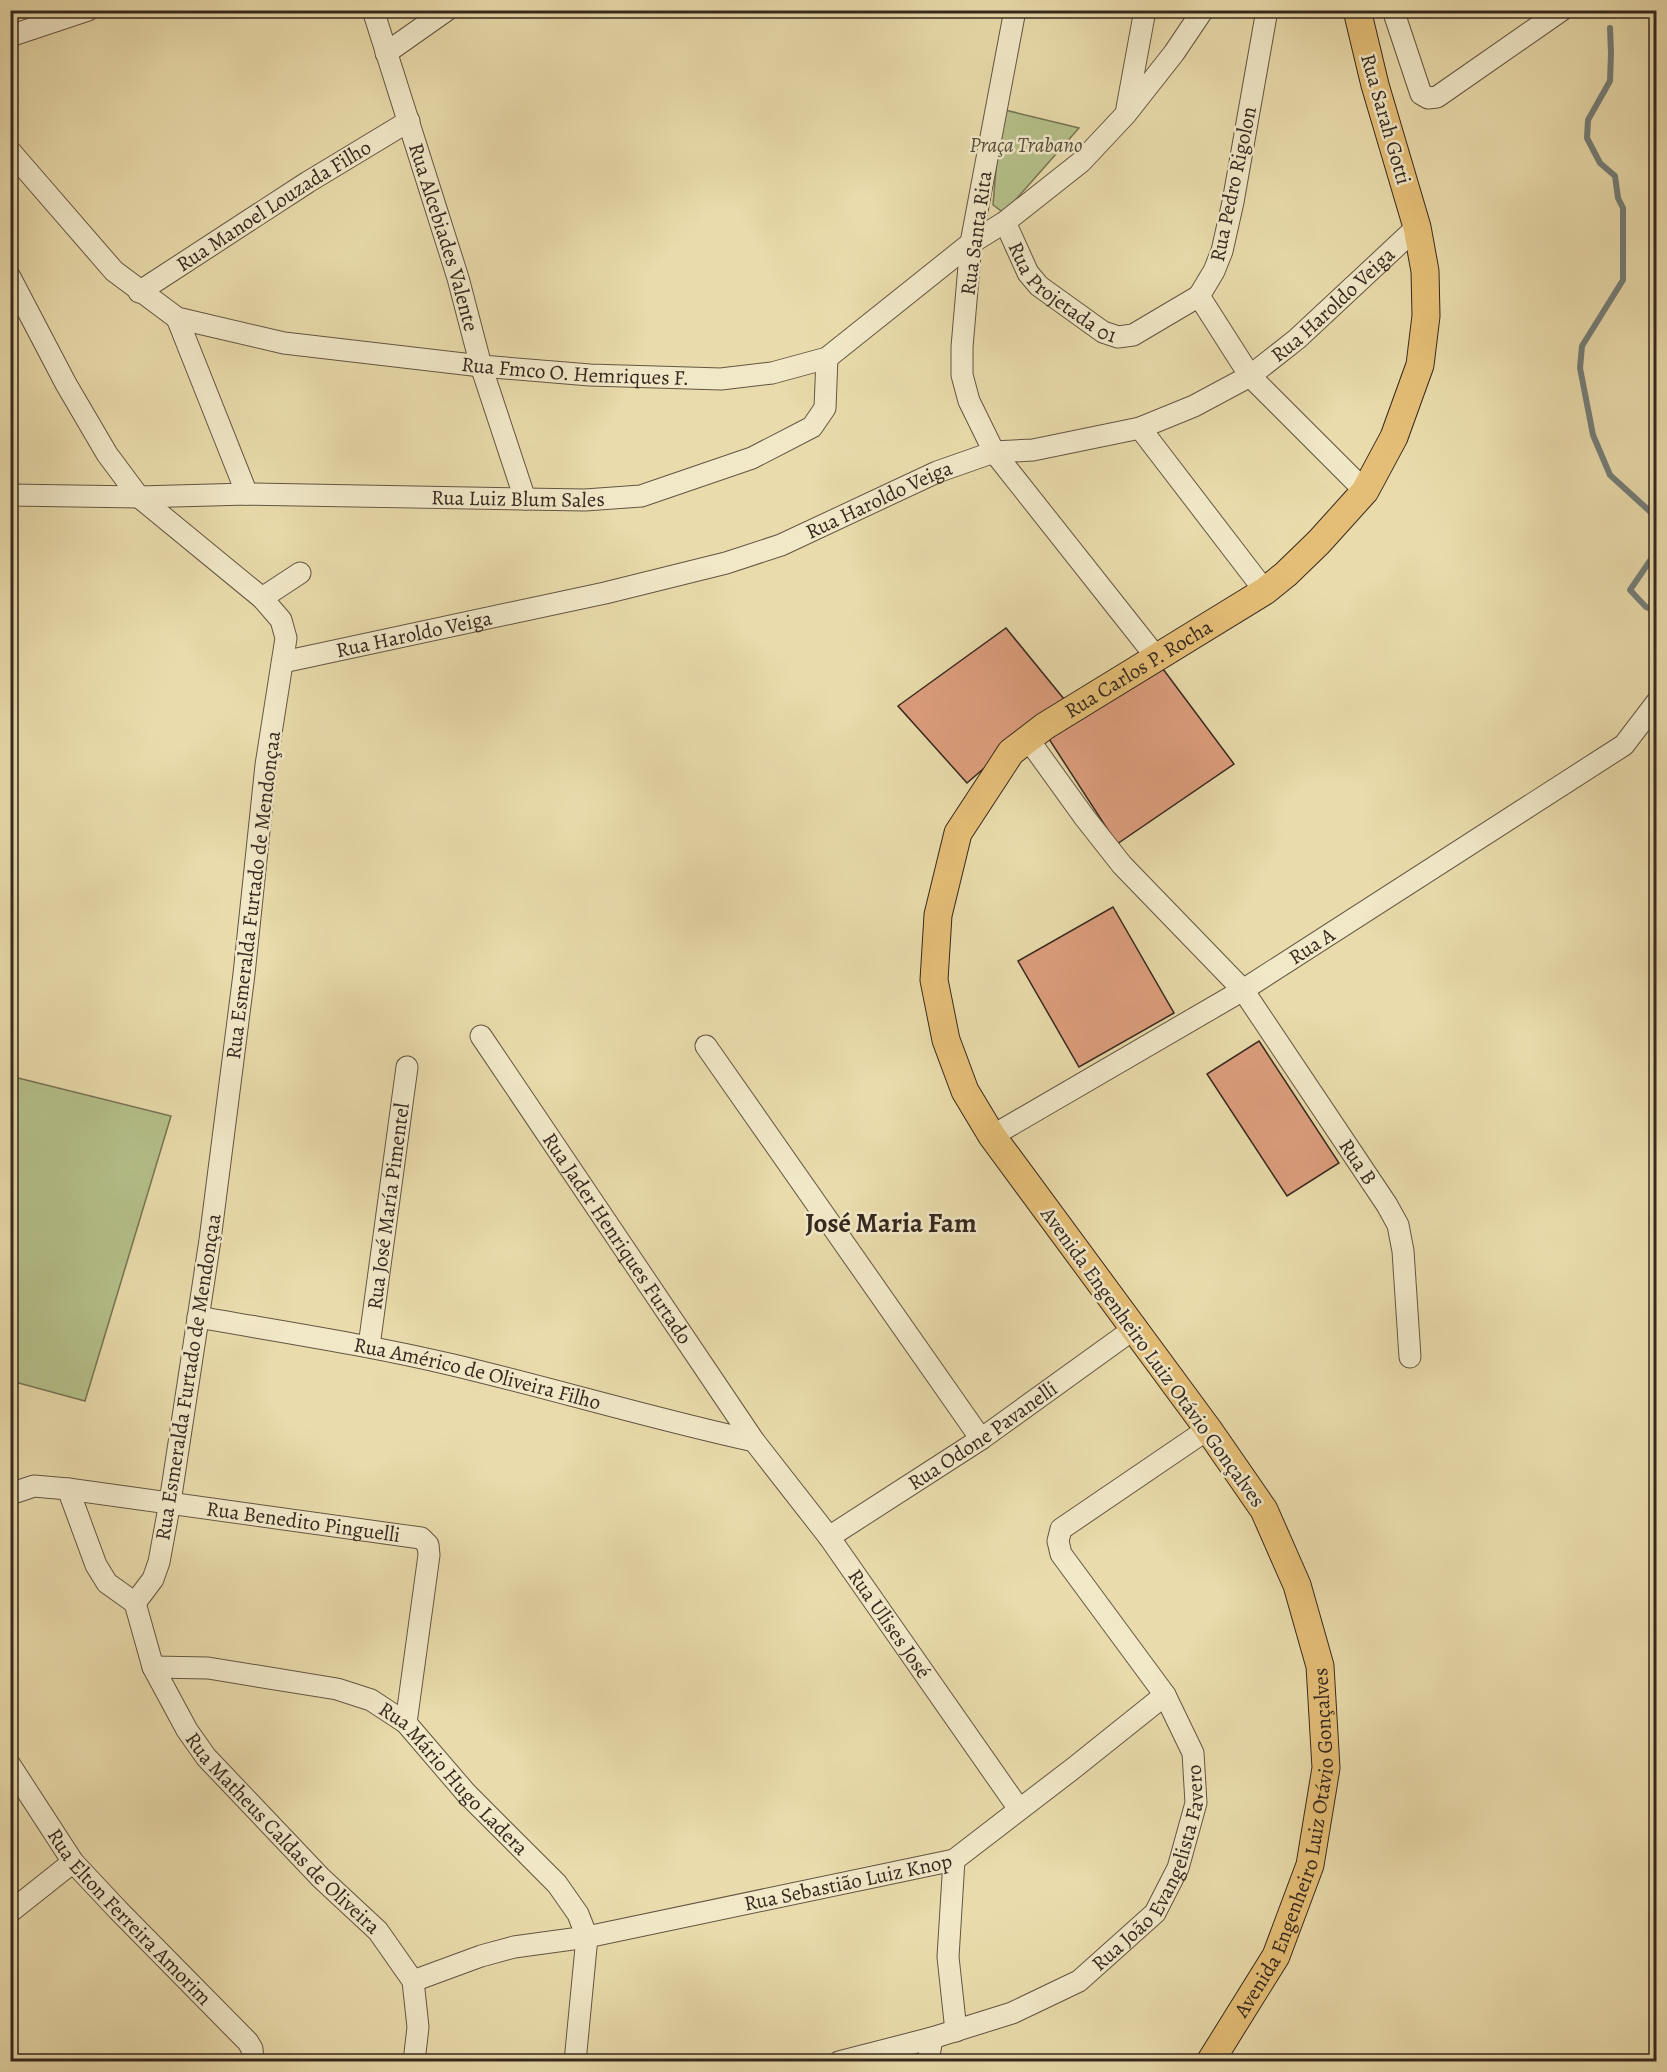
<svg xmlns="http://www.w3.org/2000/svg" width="1667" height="2072" viewBox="0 0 1667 2072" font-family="Alegreya,serif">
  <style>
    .green { fill: #b5c08a; stroke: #767454; stroke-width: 1.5 }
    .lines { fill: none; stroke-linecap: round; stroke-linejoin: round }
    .stream { stroke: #747e79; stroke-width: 6 }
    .building { fill: #dd9e7d; stroke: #36281f; stroke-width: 1.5 }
    .minor-casing { stroke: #635542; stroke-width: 23 }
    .major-casing { stroke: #36281f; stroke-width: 29 }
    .minor { stroke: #f1e8c8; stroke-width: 21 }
    .major { stroke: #e4be76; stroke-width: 27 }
    .labels { text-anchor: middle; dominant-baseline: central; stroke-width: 5; stroke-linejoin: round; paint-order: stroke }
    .street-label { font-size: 21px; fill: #36281f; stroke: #f1e8c8 }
    .park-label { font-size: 21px; font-style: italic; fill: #564e3a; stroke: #f1e8c8 }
    .district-label { font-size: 27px; font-weight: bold; fill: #36281f; stroke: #f1e8c8 }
  </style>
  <rect width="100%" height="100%" fill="#e9dbab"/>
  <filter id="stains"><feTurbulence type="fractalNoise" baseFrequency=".00333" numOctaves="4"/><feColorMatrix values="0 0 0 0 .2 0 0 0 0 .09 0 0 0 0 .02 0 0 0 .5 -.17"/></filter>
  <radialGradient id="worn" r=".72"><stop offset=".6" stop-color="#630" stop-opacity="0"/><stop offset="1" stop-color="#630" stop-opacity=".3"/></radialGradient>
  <path class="green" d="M1001,109L1079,128L1004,213L993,205Z
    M10,1076L171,1116L85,1401L11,1381Z"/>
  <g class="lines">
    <path class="stream" d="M1610,28L1611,53L1610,81L1588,120L1587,138L1600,163L1615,176L1618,198L1623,208V280L1582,346L1580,368L1593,435L1610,475L1655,516L1656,521
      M1656,552L1630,590L1646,607L1656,611"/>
  </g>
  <path class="building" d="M1006,628L1064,699L967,783L898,706Z
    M1163,669L1234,764L1117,844L1049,739Z
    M1113,907L1174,1013L1079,1067L1018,961Z
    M1259,1041L1339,1163L1287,1196L1207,1074Z"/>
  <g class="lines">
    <g class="minor-casing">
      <g id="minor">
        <path id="s1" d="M373,10L458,278L481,366L525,499"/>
        <path d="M1015,10L971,243L962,347V375L969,401L994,452L1157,658"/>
        <path d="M1267,10L1233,202L1222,251L1214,271L1199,296L1250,376L1365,491"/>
        <path d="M1393,10L1421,94L1428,98L1437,97L1562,10"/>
        <path d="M10,36L88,10"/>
        <path d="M386,53L447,10"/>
        <path d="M1127,108L1145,10"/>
        <path id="s2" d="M10,151L114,271L177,318L284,343L481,366L590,375L721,379L772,373L827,358L971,243L1005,222L1081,162L1126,114L1174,53L1203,10"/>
        <path id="s3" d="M1005,222L1028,273L1039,286L1103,332L1118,337L1133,335L1199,296"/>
        <path d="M10,277L66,384L107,454L139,497L262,598L281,620L286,638L266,765L244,974L210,1240L170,1502L159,1562L153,1579L135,1603"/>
        <path id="s4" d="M139,292L308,182L409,121"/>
        <path d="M177,318L247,494"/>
        <path d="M1140,428L1265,591"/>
        <path id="s5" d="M10,495L139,497L247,494L585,500L641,496L752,458L812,427L825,408L827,358"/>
        <path d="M262,598L300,573"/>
        <path id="s6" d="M283,662L605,593L726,563L781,545L937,472L994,452L1033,450L1140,428L1194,406L1250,376L1297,339L1417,227"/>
        <path id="s7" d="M1028,739L1085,818L1122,865L1243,990L1387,1205L1398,1225L1403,1251L1410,1357"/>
        <path id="s8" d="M481,1036L754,1441L829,1537L1019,1809"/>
        <path d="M706,1046L981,1439"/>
        <path id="s9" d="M992,1136L1243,990L1624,745L1656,703"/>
        <path id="s10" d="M198,1317C283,1332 369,1345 453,1365C554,1389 653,1419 754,1441"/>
        <path id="s11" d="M369,1346L407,1067"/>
        <path d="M68,1489L96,1565L107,1583L135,1603"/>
        <path id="s12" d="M10,1494L34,1486L68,1489L421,1538L428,1545L429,1555L406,1723"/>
        <path id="s13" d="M829,1537L981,1439L1135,1328"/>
        <path id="s14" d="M135,1603L153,1667L187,1730L206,1757L321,1878L378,1931L413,1981L418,2027L414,2062"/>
        <path id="s15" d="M153,1667L208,1668L337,1689L371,1700L406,1723L466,1793L557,1884L578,1914L587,1937L575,2062"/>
        <path id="s16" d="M10,1765L73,1862L118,1910L248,2042L252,2049L253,2062"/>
        <path d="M954,1860L948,1957L956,2031"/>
        <path d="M10,1912L73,1862"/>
        <path id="s17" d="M413,1981L481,1956L514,1947L587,1937L954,1860L1075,1767L1165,1695"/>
        <path id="s18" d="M839,2062L932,2038L1012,2013L1079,1981L1155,1913L1178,1868L1196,1803L1193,1753L1165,1695L1061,1554L1058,1541L1061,1529L1208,1429"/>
        <path d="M928,2062L932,2038"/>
      </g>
    </g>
    <g class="major-casing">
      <g id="major">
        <path id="s19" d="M1210,2062L1276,1956L1310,1865L1326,1768L1320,1666L1297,1585L1264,1510L1208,1429L992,1136L965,1091L946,1040L934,980L938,915L958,833L1011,752L1045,726L1265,591L1286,574L1319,542L1365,491L1394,437L1420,365L1426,316L1425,271L1417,227L1375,85L1357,10"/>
      </g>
    </g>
    <use href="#minor" class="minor"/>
    <use href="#major" class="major"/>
  </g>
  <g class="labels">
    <g class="street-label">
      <text transform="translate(1386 119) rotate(74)">Rua Sarah Gotti</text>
      <text transform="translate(1233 184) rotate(-78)">Rua Pedro Rigolon</text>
      <text stroke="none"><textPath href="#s4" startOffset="160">Rua Manoel Louzada Filho</textPath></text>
      <text transform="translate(976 233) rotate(-82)">Rua Santa Rita</text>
      <text stroke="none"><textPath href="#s1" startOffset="238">Rua Alcebiades Valente</textPath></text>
      <text stroke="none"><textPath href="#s3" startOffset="94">Rua Projetada 01</textPath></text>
      <text stroke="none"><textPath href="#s6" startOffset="1124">Rua Haroldo Veiga</textPath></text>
      <text stroke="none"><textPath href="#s2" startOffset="640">Rua Fmco O. Hemriques F.</textPath></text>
      <text stroke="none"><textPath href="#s5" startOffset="508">Rua Luiz Blum Sales</textPath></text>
      <text stroke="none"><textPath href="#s6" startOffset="620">Rua Haroldo Veiga</textPath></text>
      <text stroke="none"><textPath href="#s6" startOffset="134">Rua Haroldo Veiga</textPath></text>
      <text stroke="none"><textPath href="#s19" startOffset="1618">Rua Carlos P. Rocha</textPath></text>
      <text transform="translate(253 895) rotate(-83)">Rua Esmeralda Furtado de Mendonçaa</text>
      <text stroke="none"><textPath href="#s9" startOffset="372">Rua A</textPath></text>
      <text stroke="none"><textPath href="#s7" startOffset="538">Rua B</textPath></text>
      <text stroke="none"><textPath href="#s11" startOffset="141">Rua José María Pimentel</textPath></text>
      <text stroke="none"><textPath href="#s8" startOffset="244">Rua Jader Henriques Furtado</textPath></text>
      <text transform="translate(1153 1357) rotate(54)">Avenida Engenheiro Luiz Otávio Gonçalves</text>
      <text stroke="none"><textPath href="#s10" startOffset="285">Rua Américo de Oliveira Filho</textPath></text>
      <text transform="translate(188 1377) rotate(-81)">Rua Esmeralda Furtado de Mendonçaa</text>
      <text stroke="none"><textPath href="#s13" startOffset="184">Rua Odone Pavanelli</textPath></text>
      <text stroke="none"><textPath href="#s12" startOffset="297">Rua Benedito Pinguelli</textPath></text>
      <text stroke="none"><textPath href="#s8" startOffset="716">Rua Ulises José</textPath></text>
      <text stroke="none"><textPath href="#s15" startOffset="336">Rua Mário Hugo Ladera</textPath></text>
      <text stroke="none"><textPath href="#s14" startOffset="279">Rua Matheus Caldas de Oliveira</textPath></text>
      <text stroke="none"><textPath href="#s19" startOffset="238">Avenida Engenheiro Luiz Otávio Gonçalves</textPath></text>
      <text stroke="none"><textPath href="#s18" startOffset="394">Rua João Evangelista Favero</textPath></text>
      <text stroke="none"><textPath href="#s17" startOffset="447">Rua Sebastião Luiz Knop</textPath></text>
      <text stroke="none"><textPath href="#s16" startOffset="194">Rua Elton Ferreira Amorim</textPath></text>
    </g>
    <g class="park-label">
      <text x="1026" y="145">Praça Trabano</text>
    </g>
    <g class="district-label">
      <text x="891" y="1223">José Maria Fam</text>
    </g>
  </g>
  <rect width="1667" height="2072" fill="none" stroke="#e9dbab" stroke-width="36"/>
  <rect x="12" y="12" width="1643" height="2048" fill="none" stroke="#36281f" stroke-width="3"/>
  <rect x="18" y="18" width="1631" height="2036" fill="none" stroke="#36281f" stroke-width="1.5"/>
  <rect width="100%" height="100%" filter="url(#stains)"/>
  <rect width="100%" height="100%" fill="url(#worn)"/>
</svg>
